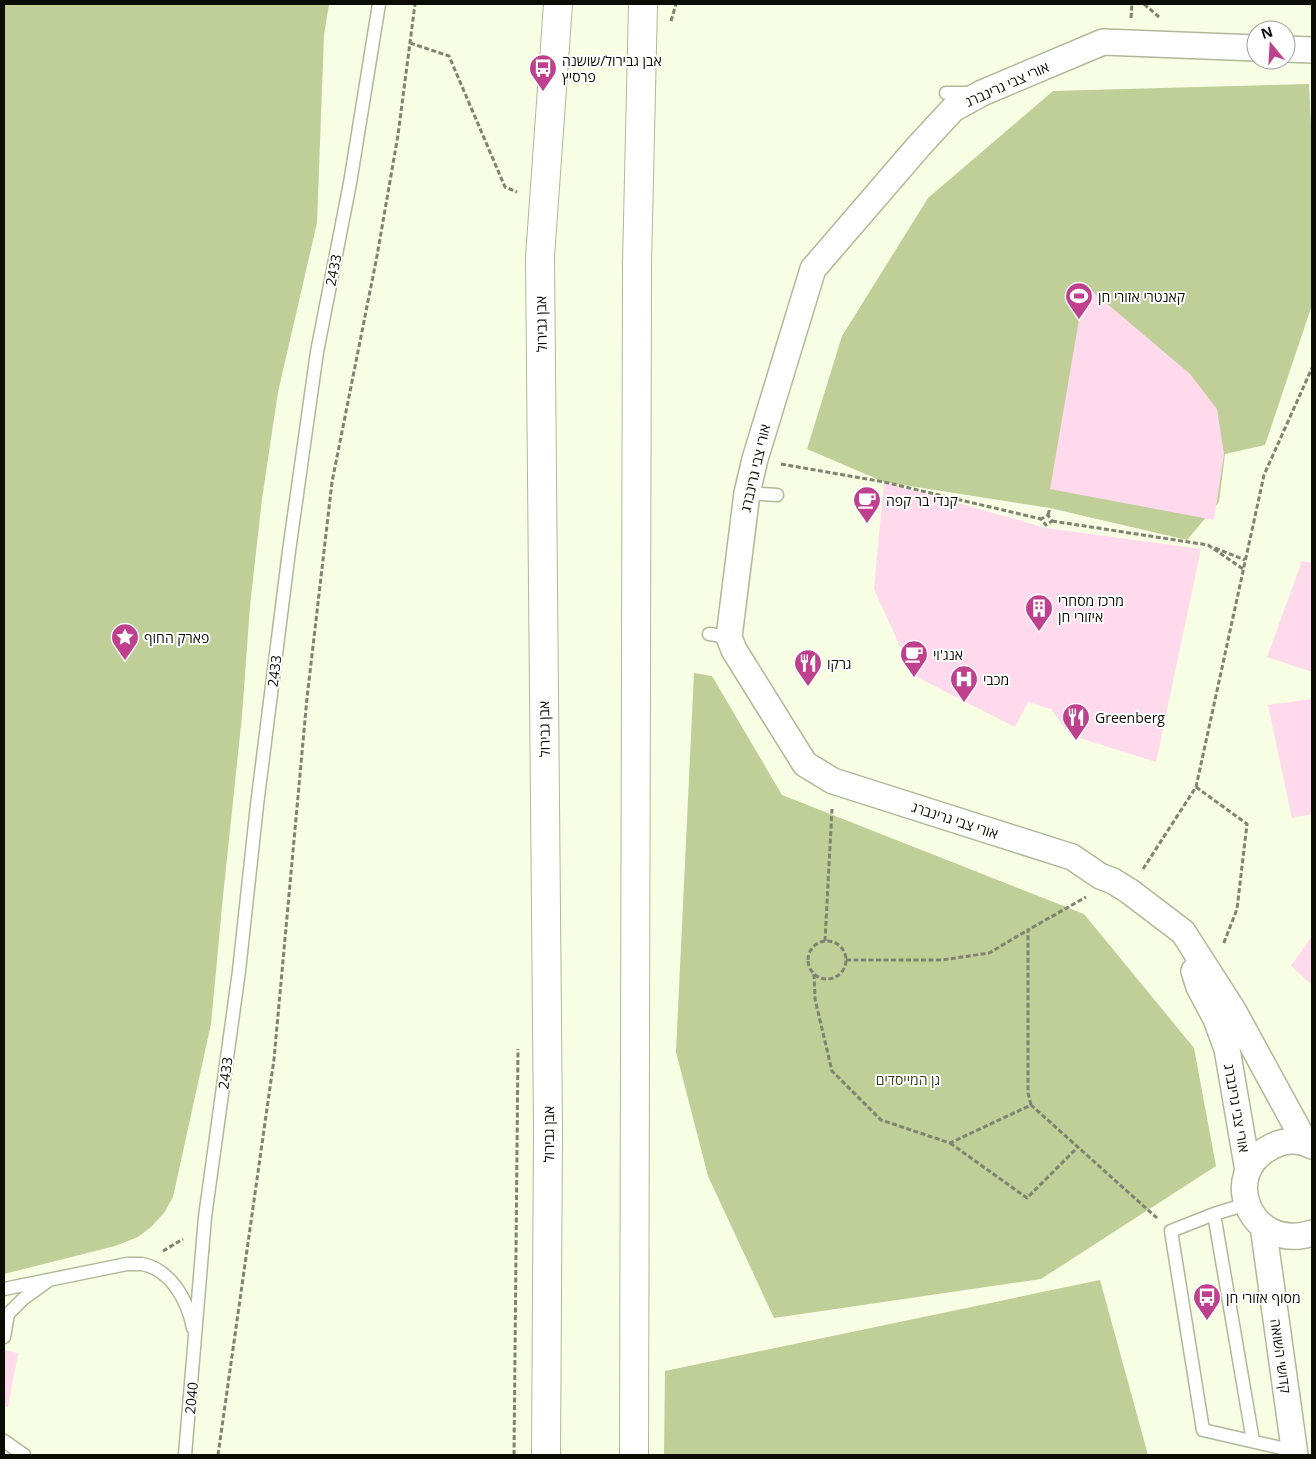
<svg xmlns="http://www.w3.org/2000/svg" width="1316" height="1459" viewBox="0 0 1316 1459" font-family="'Open Sans','Noto Sans Hebrew',sans-serif">
  <style>
    .green { fill: #c0ce97 }
    .building { fill: #ffd9ec }
    .lines { fill: none; stroke-linecap: round; stroke-linejoin: round }
    .service-casing { stroke: #b0b899; stroke-width: 15 }
    .minor-casing { stroke: #b0b899; stroke-width: 28 }
    .tertiary-casing { stroke: #b0b899; stroke-width: 30 }
    .path { stroke: #7f8372; stroke-width: 3; stroke-dasharray: 5 2.5; stroke-linecap: butt }
    .service { stroke: #fff; stroke-width: 12 }
    .minor { stroke: #fff; stroke-width: 25 }
    .tertiary { stroke: #fff; stroke-width: 28 }
    .labels { text-anchor: middle; dominant-baseline: central; stroke-width: 4; stroke-linejoin: round; paint-order: stroke }
    .poi-label { font-size: 14px; fill: #0b0d04; stroke: #fff; text-anchor: start }
    .street-label { font-size: 14px; fill: #0b0d04; stroke: #fff }
    .park-label { font-size: 14px; fill: #39411a; stroke: #fff }
  </style>
  <rect width="100%" height="100%" fill="#f7fee4"/>
  <path class="green" d="M4,4H329L324,35L317,223L278,392L262,499L250,606L242,716L223,896L211,1024L173,1197L164,1213L151,1227L138,1237L115,1246L4,1274Z
    M1309,84L1312,146V305L1265,445L1225,454L1219,502L1187,540L1050,508L884,482L807,449L842,336L928,198L1053,91Z
    M694,673L712,676L782,795L1084,914L1194,1048L1216,1166L1041,1279L774,1318L708,1176L676,1052Z
    M1100,1280L1148,1455H664L665,1371Z"/>
  <path class="building" d="M1085,285L1190,374L1217,409L1224,454L1214,520L1050,489Z
    M884,482L1046,528L1201,549L1156,762L1070,735L1051,709L1028,702L1015,727L913,675L874,589Z
    M1302,561L1312,563V672L1267,657Z
    M1312,699V814L1292,818L1268,705Z
    M1312,936V985L1291,966Z
    M4,1350L18,1353L8,1407L4,1406Z"/>
  <g class="lines">
    <g class="service-casing">
      <path id="service" d="M946,93H972
        M747,493L777,495
        M709,634L729,637
        M1247,1204L1214,1214L1171,1231L1203,1430L1294,1451
        M1214,1214L1253,1441
        M4,1289L127,1264C132,1264 137,1264 142,1264C172,1270 188,1302 193,1328
        M4,1337L8,1314L23,1299L48,1281
        M4,1441L24,1455
        M185,1455L205,1217L239,971L257,805L289,551L317,352L350,183L379,4"/>
    </g>
    <g class="minor-casing">
      <path id="minor" d="M1256,48L1103,42L982,93L953,109L918,147L813,269L755,459L747,493L729,637L734,650L805,764L833,781L1072,857L1100,876L1113,881L1129,891L1183,932L1233,1010L1305,1142
        M1286,49L1312,50
        M1194,971L1199,987L1216,1019L1227,1049L1248,1171
        M1312,1146C1299,1139 1284,1140 1271,1147C1218,1174 1251,1253 1312,1233
        M1263,1226L1295,1455"/>
    </g>
    <g class="tertiary-casing">
      <path id="tertiary" d="M546,1455L548,1130L540,257L558,4
        M634,1455L637,264L643,4"/>
    </g>
    <path class="path" d="M1144,4L1159,17
      M1131,18L1132,4
      M671,21L676,4
      M410,43L449,56L505,187L517,192
      M781,464L884,482L1041,519L1046,525L1052,521L1048,515L1041,519
      M1048,515L1050,508
      M1052,521L1208,545L1243,569
      M1215,548L1245,560
      M1196,787L1247,824L1237,909L1223,945
      M1143,869L1196,787L1264,475L1312,368
      M825,941L832,809
      M808 960a19 19 0 1 1 38 0a19 19 0 1 1-38 0Z
      M846,960H942L989,953L1028,930
      M814,974L815,999L832,1071L881,1120L950,1143L1031,1105L1157,1218
      M1031,1105L1028,1093V930L1086,897
      M950,1143L1027,1198L1078,1147
      M163,1251L183,1239
      M218,1455L274,1059L307,698L332,482L377,256L398,135L415,4
      M514,1455L518,1049"/>
    <use href="#service" class="service"/>
    <use href="#minor" class="minor"/>
    <use href="#tertiary" class="tertiary"/>
  </g>
  <defs>
    <g id="bus-pin" transform="scale(1.4375)"><path d="M0 17L-7.5 6A9.5 9.5 0 1 1 7.5 6Z" fill="#bf418e" stroke="#fff"/><path d="M-5-6H5V4H4V6H2V4H-2V6H-4V4H-5ZM-3.5-4V0h7V-4ZM-3.5 1.2v1.5H-2V1.2ZM2 1.2v1.5H3.5V1.2Z" fill="#fff"/></g>
    <g id="stadium-pin" transform="scale(1.4375)"><path d="M0 17L-7.5 6A9.5 9.5 0 1 1 7.5 6Z" fill="#bf418e" stroke="#fff"/><path d="M0-5a6.5 5 0 1 0 0 10a6.5 5 0 1 0 0-10ZM-3.5-1.8h7v3.6h-7Z" fill="#fff"/></g>
    <g id="cafe-pin" transform="scale(1.4375)"><path d="M0 17L-7.5 6A9.5 9.5 0 1 1 7.5 6Z" fill="#bf418e" stroke="#fff"/><path d="M-5.5-4.5H6V0H3Q3 3.5 0 3.5H-2.5Q-5.5 3.5-5.5 0ZM3-3.2v2h1.7v-2ZM-6 4.5H4V6H-6Z" fill="#fff"/></g>
    <g id="building-pin" transform="scale(1.4375)"><path d="M0 17L-7.5 6A9.5 9.5 0 1 1 7.5 6Z" fill="#bf418e" stroke="#fff"/><path d="M-4-6H4V6H1V3H-1V6H-4ZM-2.5-4.3h1.7v1.8h-1.7ZM.8-4.3h1.7v1.8H.8ZM-2.5-1h1.7V.8h-1.7ZM.8-1h1.7V.8H.8Z" fill="#fff"/></g>
    <g id="sight-pin" transform="scale(1.4375)"><path d="M0 17L-7.5 6A9.5 9.5 0 1 1 7.5 6Z" fill="#bf418e" stroke="#fff"/><path d="M0-6L1.8-2.2L6-1.7L2.9 1.2L3.7 5.4L0 3.3L-3.7 5.4L-2.9 1.2L-6-1.7L-1.8-2.2Z" fill="#fff"/></g>
    <g id="restaurant-pin" transform="scale(1.4375)"><path d="M0 17L-7.5 6A9.5 9.5 0 1 1 7.5 6Z" fill="#bf418e" stroke="#fff"/><path d="M-5-6h1v4h1v-4h1v4h1v-4h1v5L-1.5 .5V6h-2V.5L-5-1ZM5-6V6H3V1.5H1.5Q1.5-4 5-6Z" fill="#fff"/></g>
    <g id="hospital-pin" transform="scale(1.4375)"><path d="M0 17L-7.5 6A9.5 9.5 0 1 1 7.5 6Z" fill="#bf418e" stroke="#fff"/><path d="M-5-5h3v3.5h4V-5h3V5h-3V1.5h-4V5h-3Z" fill="#fff"/></g>
  </defs>
  <g fill-rule="evenodd">
    <use href="#bus-pin" x="543" y="68"/>
    <use href="#stadium-pin" x="1079" y="296"/>
    <use href="#cafe-pin" x="867" y="500"/>
    <use href="#building-pin" x="1039" y="608"/>
    <use href="#sight-pin" x="125" y="637"/>
    <use href="#cafe-pin" x="914" y="654"/>
    <use href="#restaurant-pin" x="808" y="663"/>
    <use href="#hospital-pin" x="964" y="679"/>
    <use href="#restaurant-pin" x="1076" y="717"/>
    <use href="#bus-pin" x="1207" y="1297"/>
  </g>
  <g class="labels">
    <g class="poi-label">
      <text x="562" y="60">אבן גבירול/שושנה<tspan x="562" dy="16">פרסיץ</tspan></text>
      <text x="1098" y="296">קאנטרי אזורי חן</text>
      <text x="886" y="500">קנדי בר קפה</text>
      <text x="1058" y="600">מרכז מסחרי<tspan x="1058" dy="16">איזורי חן</tspan></text>
      <text x="144" y="637">פארק החוף</text>
      <text x="933" y="654">אנג'וי</text>
      <text x="827" y="663">גרקו</text>
      <text x="983" y="679">מכבי</text>
      <text x="1095" y="717">Greenberg</text>
      <text x="1226" y="1297">מסוף אזורי חן</text>
    </g>
    <g class="street-label">
      <text transform="translate(1007 84) rotate(-24)">אורי צבי גרינברג</text>
      <text transform="translate(333 270) rotate(-79)">2433</text>
      <text transform="translate(541 324) rotate(-91)">אבן גבירול</text>
      <text transform="translate(755 468) rotate(-77)">אורי צבי גרינברג</text>
      <text transform="translate(274 671) rotate(-83)">2433</text>
      <text transform="translate(544 729) rotate(-91)">אבן גבירול</text>
      <text transform="translate(955 820) rotate(18)">אורי צבי גרינברג</text>
      <text transform="translate(225 1073) rotate(-82)">2433</text>
      <text transform="translate(1237 1108) rotate(80)">אורי צבי גרינברג</text>
      <text transform="translate(548 1134) rotate(-90)">אבן גבירול</text>
      <text transform="translate(1281 1356) rotate(82)">קדושי השואה</text>
      <text transform="translate(191 1398) rotate(-85)">2040</text>
    </g>
    <g class="park-label">
      <text x="908" y="1079">גן המייסדים</text>
    </g>
  </g>
  <rect width="1316" height="1459" fill="none" stroke="#0b0d04" stroke-width="10"/>
  <g transform="translate(1271 45) rotate(342)"><circle r="24" fill="#ffffff" stroke="#9d9e9b"/>
  <path d="M0-4L9 19L0 12L-9 19Z" fill="#bf418e"/>
  <text y="-8" font-size="14" font-weight="bold" text-anchor="middle" fill="#0b0d04">N</text>
  </g>
</svg>
